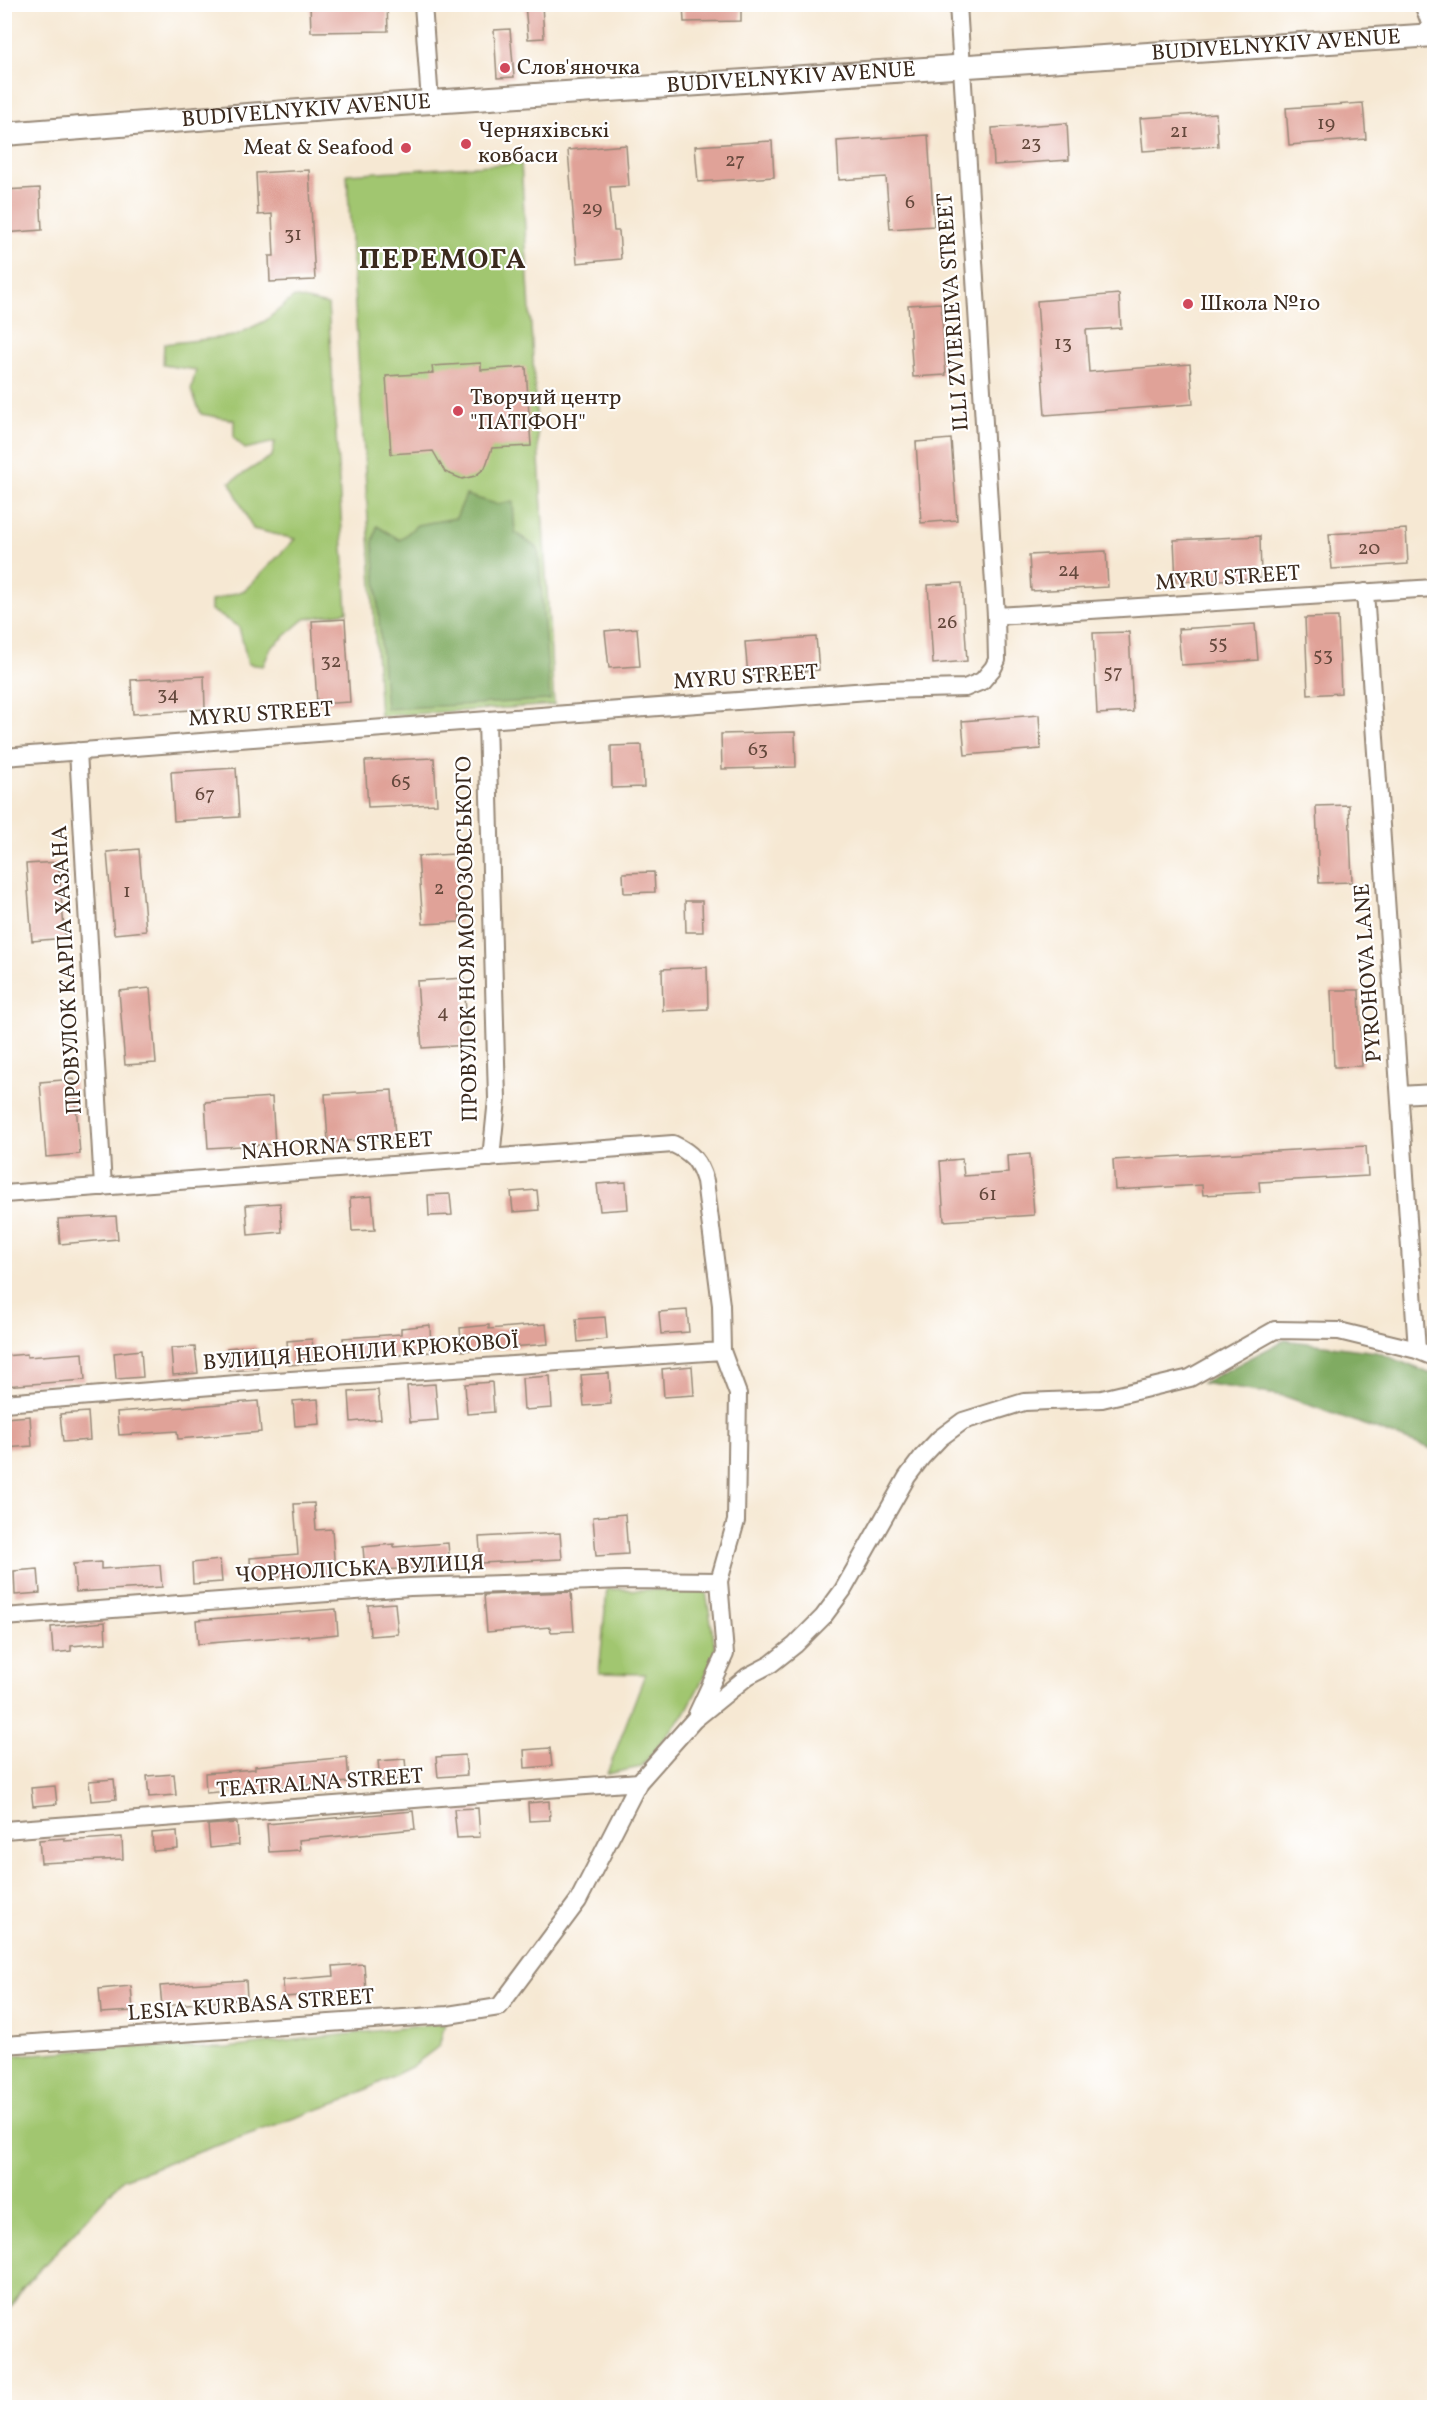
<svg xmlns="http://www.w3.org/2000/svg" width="1439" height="2412" viewBox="0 0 1439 2412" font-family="Vollkorn,serif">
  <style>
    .green { fill: #a1c670; stroke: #6e7847; stroke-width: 1.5 }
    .forest { fill: #80ab62; stroke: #5e6a40; stroke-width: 1.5 }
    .building { fill: #e0a298 }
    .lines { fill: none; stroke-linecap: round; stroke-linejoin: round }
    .street-casing { stroke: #988978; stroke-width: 20 }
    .secondary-casing { stroke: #988978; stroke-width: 26 }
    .street { stroke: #fff; stroke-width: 16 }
    .secondary { stroke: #fff; stroke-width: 22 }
    .poi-dot { fill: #d1495b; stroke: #fff; stroke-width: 2 }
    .labels { text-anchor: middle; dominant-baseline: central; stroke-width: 4.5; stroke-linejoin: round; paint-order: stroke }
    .number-label { font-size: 20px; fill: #64483c }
    .street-label { font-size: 22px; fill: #3b2a1e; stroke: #fff }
    .poi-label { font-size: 22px; fill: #3b2a1e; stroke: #fff; text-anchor: start }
    .district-label { font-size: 28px; font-weight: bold; letter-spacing: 1.5px; fill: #3b2a1e; stroke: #fff }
  </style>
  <rect width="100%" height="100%" fill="#fff"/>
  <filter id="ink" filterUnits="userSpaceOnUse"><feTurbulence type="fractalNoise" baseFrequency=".0167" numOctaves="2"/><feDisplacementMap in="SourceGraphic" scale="12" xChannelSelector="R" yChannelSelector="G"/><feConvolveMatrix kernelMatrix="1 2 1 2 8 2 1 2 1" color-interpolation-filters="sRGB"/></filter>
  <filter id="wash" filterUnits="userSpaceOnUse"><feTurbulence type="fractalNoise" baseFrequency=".008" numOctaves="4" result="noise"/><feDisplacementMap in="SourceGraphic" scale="24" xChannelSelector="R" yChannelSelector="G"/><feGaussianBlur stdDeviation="1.35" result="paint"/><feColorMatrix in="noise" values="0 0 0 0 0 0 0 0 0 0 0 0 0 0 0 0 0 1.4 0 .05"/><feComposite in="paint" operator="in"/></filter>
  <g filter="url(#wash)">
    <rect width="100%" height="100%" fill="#f6e8d3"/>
    <path class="green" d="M521,163L554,705L380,716L347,174Z
      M294,297L328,305L347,612L305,619L271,648L263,666L248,664L239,627L211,610V601L245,590L295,539L253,529L230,482L272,456L275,442L245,449L234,438V420L201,414L191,390L196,370L163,365L164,344L234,336L265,321Z
      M607,1589L706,1591L716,1654L685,1713L641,1767L607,1774L645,1674L599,1673Z
      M445,2023L439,2046L411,2067L345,2100L123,2179L22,2289L5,2317V2056L130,2047L227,2048Z"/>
    <path class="forest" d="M466,495L496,504L513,502L515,532L538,549L550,700L386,709L373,542L377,526L400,540L417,525L456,518Z
      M1285,1340L1377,1352L1434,1375V1450L1284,1396L1202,1383Z"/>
    <g id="blocks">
      <path class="building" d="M310,4H387L388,31L311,32Z
        M525,4H542L544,38L528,39Z
        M683,4H741V21L684,22Z
        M510,29L514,77L497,78L494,30Z
        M1363,103L1366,139L1289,145L1286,108Z
        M1216,113L1218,146L1143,151L1140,118Z
        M1067,123L1069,160L994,165L992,128Z
        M928,135L934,226L890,229L886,177L839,180L837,141Z
        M772,141L774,177L698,182L695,146Z
        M626,145L629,186L610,187L614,231H619L621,259L577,263L568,150Z
        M309,170L315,280L270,282L269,256H274L272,214L258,215L256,173Z
        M40,188L42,230L4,233V190Z
        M1119,294L1121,328L1086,330L1089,372L1190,364L1193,404L1045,415L1037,301Z
        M941,303L946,375L913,377L908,305Z
        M481,363V370L526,367L531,446L492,448L485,468L475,476L462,479L445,472L433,451L391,454L386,376L433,373L432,366Z
        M951,439L957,520L921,523L916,442Z
        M1406,529L1408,564L1332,569L1329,534Z
        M1260,536L1261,578L1176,582L1174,540Z
        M1106,551L1108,587L1031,591L1029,555Z
        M962,583L967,661L933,664L928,585Z
        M1338,617L1341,693L1308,695L1305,618Z
        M345,619L350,702L317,704L312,621Z
        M1255,624L1258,660L1181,665L1178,629Z
        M637,628L640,666L609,668L605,631Z
        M1129,632L1133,712L1097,714L1093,633Z
        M816,637L819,670L748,676L745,642Z
        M204,676L205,709L133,714L131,680Z
        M1039,715L1041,749L965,755L962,721Z
        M795,732L796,767L722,769L721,734Z
        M642,745L644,787L612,788L611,746Z
        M434,758L437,804L368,807L365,761Z
        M236,768L239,817L174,821L171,772Z
        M1349,805L1352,882L1319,883L1316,806Z
        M139,849L146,931L114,934L107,852Z
        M455,854L460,922L423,924L418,856Z
        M58,862L65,938L32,941L26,864Z
        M654,872L655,892L624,893L623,873Z
        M685,901H702L703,932H686Z
        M707,967L708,1009L663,1011L662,969Z
        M464,978L468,1045L422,1048L417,981Z
        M150,988L156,1063L125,1065L119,991Z
        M1331,990H1359L1362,1066L1334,1067Z
        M74,1079L80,1154L46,1157L40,1082Z
        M392,1090L395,1138L328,1142L325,1094Z
        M272,1097L275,1144L208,1148L205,1102Z
        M1366,1146L1368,1176L1259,1182L1260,1192L1203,1195L1202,1185L1115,1190L1113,1160Z
        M1030,1154L1034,1215L944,1221L940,1161L962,1159L964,1176L1008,1173L1007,1156Z
        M626,1182L628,1209L600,1211L597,1184Z
        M537,1190L539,1210L513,1212L511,1192Z
        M450,1194L452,1215L429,1216L428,1195Z
        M372,1196L375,1230L352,1231L350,1198Z
        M280,1203L282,1232L248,1235L246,1205Z
        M116,1216L118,1239L60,1244L58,1219Z
        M687,1310L689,1332L661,1334L659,1312Z
        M605,1317L607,1339L578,1342L576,1319Z
        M546,1324L548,1344L462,1351L460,1328L489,1325V1329Z
        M430,1325L431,1352L344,1360L343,1338L401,1334V1328Z
        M312,1339L315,1363L289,1365L287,1341Z
        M256,1345L258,1369L229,1371L227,1348Z
        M195,1347L198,1373L173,1375L171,1348Z
        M141,1350L143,1377L116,1379L114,1353Z
        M83,1353L85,1380L4,1386V1356L27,1354V1357Z
        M692,1366L694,1395L664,1397L662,1369Z
        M609,1373L611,1404L584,1406L581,1375Z
        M550,1376L552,1408L524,1410L522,1378Z
        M492,1382L494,1412L467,1414L465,1384Z
        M435,1384L438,1420L410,1422L407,1386Z
        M378,1390L381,1419L351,1422L349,1392Z
        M318,1399L320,1424L295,1426L293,1401Z
        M258,1401L261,1432L178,1439L177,1431L119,1435L117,1412Z
        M88,1412L90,1440L63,1442L60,1414Z
        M30,1416L32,1446L5,1448L4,1418Z
        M314,1503L316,1530L332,1529L335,1573L251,1579L250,1558L298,1554L294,1504Z
        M625,1514L628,1554L596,1556L593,1517Z
        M560,1533L562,1559L481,1563L479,1537Z
        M448,1543L450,1566L365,1571L363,1547L394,1544V1547Z
        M220,1560L222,1582L193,1584L192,1563Z
        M101,1562V1569L160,1565L162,1587L76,1592L73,1564Z
        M38,1569L40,1593L15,1595L14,1571Z
        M571,1592L574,1631L551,1632L550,1627L487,1632L484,1595Z
        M395,1603L398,1634L370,1636L368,1605Z
        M336,1609L338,1634L308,1637V1635L198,1644L196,1620Z
        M105,1622L106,1643L71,1646V1651L53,1653L51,1627Z
        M550,1748L552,1766L525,1768L524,1750Z
        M465,1755L467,1775L438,1777L436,1757Z
        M347,1757L349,1782L206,1793L205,1773L255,1769V1766Z
        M405,1759L407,1779L380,1781L378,1761Z
        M174,1774L176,1795L149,1797L147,1776Z
        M114,1779L116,1799L91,1801L89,1781Z
        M55,1786L57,1804L33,1806L31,1788Z
        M549,1801L550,1820L529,1821L528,1803Z
        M478,1808L480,1837L457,1838L454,1809Z
        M413,1811L415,1829L299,1840L300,1850L269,1852L267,1824Z
        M237,1823L239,1845L210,1848L208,1825Z
        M177,1831L178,1849L153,1851L152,1833Z
        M122,1837L123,1859L41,1863L39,1840L65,1838V1841Z
        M364,1964L366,1991L284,1997L283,1980L334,1976L333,1966Z
        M246,1980L247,1999L162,2006L160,1986Z
        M131,1986L133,2011L101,2013L99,1989Z"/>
    </g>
  </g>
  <g filter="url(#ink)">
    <use href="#blocks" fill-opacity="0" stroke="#988978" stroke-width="1.5"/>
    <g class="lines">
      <g class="street-casing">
        <path id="street" d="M423,4L430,102
          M958,4L996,616
          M1423,4L1434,34
          M1365,592L1417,1350
          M487,720L497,1099L491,1158
          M78,751L103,1187
          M4,757L881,690L965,688L982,681L993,668L997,660L996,616L1434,588
          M1400,1095L1434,1093
          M4,1194L673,1144C692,1153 699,1161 705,1181L721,1305L722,1351L738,1394L736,1521L719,1581L725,1654L697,1714
          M4,1403L261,1382L722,1351
          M4,1617L410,1587L624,1580L719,1581
          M4,1830L639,1782
          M4,2045L448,2015L499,2007L578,1901L639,1782L694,1720L748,1676L771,1664L795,1645L823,1617L843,1590L907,1477L922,1457L940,1438L963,1421L1024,1402L1102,1399L1190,1378L1275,1330L1339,1331L1417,1350L1434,1357"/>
      </g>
      <g class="secondary-casing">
        <g id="secondary">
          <path id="s1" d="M4,134L326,109L1434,35"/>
        </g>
      </g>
      <use href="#street" class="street"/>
      <use href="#secondary" class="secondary"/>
    </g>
  </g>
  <g class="poi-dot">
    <circle cx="505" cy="68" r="6"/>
    <circle cx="466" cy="144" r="6"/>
    <circle cx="406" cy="148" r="6"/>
    <circle cx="1188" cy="304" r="6"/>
    <circle cx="458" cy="411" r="6"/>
  </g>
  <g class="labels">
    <g class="number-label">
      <text x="1326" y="124">19</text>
      <text x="1179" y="132">21</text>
      <text x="1031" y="144">23</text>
      <text x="735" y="161">27</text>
      <text x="910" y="203">6</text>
      <text x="592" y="209">29</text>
      <text x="293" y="235">31</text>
      <text x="1063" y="344">13</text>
      <text x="1369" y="549">20</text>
      <text x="1069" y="571">24</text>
      <text x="947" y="623">26</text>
      <text x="1218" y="644">55</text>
      <text x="1323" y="656">53</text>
      <text x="331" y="662">32</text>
      <text x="1113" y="673">57</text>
      <text x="168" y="695">34</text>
      <text x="758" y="750">63</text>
      <text x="401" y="782">65</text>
      <text x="205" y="795">67</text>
      <text x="439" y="889">2</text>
      <text x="127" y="892">1</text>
      <text x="443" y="1013">4</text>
      <text x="988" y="1195">61</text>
    </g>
    <g class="street-label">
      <text stroke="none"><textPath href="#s1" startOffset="1275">BUDIVELNYKIV AVENUE</textPath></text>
      <text stroke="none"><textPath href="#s1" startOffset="789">BUDIVELNYKIV AVENUE</textPath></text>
      <text stroke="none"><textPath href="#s1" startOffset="303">BUDIVELNYKIV AVENUE</textPath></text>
      <text transform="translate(954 312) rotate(-94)">ILLI ZVIERIEVA STREET</text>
      <text transform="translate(1228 579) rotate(-4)">MYRU STREET</text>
      <text transform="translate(746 678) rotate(-4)">MYRU STREET</text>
      <text transform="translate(261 715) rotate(-4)">MYRU STREET</text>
      <text transform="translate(468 939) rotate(-91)">ПРОВУЛОК НОЯ МОРОЗОВСЬКОГО</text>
      <text transform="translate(68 970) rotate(-93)">ПРОВУЛОК КАРПА ХАЗАНА</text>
      <text transform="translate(1369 973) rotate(-94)">PYROHOVA LANE</text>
      <text transform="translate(337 1147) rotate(-4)">NAHORNA STREET</text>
      <text transform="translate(361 1353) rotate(-4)">ВУЛИЦЯ НЕОНІЛИ КРЮКОВОЇ</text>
      <text transform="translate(360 1570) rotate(-3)">ЧОРНОЛІСЬКА ВУЛИЦЯ</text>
      <text transform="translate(320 1784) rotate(-4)">TEATRALNA STREET</text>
      <text transform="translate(251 2006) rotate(-4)">LESIA KURBASA STREET</text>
    </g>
    <g class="poi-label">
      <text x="517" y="68">Слов'яночка</text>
      <text x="478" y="131">Черняхівські<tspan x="478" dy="25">ковбаси</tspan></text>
      <text x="394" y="148" text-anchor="end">Meat &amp; Seafood</text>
      <text x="1200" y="304">Школа №10</text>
      <text x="470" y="398">Творчий центр<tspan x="470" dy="25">"ПАТІФОН"</tspan></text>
    </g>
    <g class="district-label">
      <text x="443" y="260">ПЕРЕМОГА</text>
    </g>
  </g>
  <rect width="1439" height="2412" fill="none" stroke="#fff" stroke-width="24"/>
</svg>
